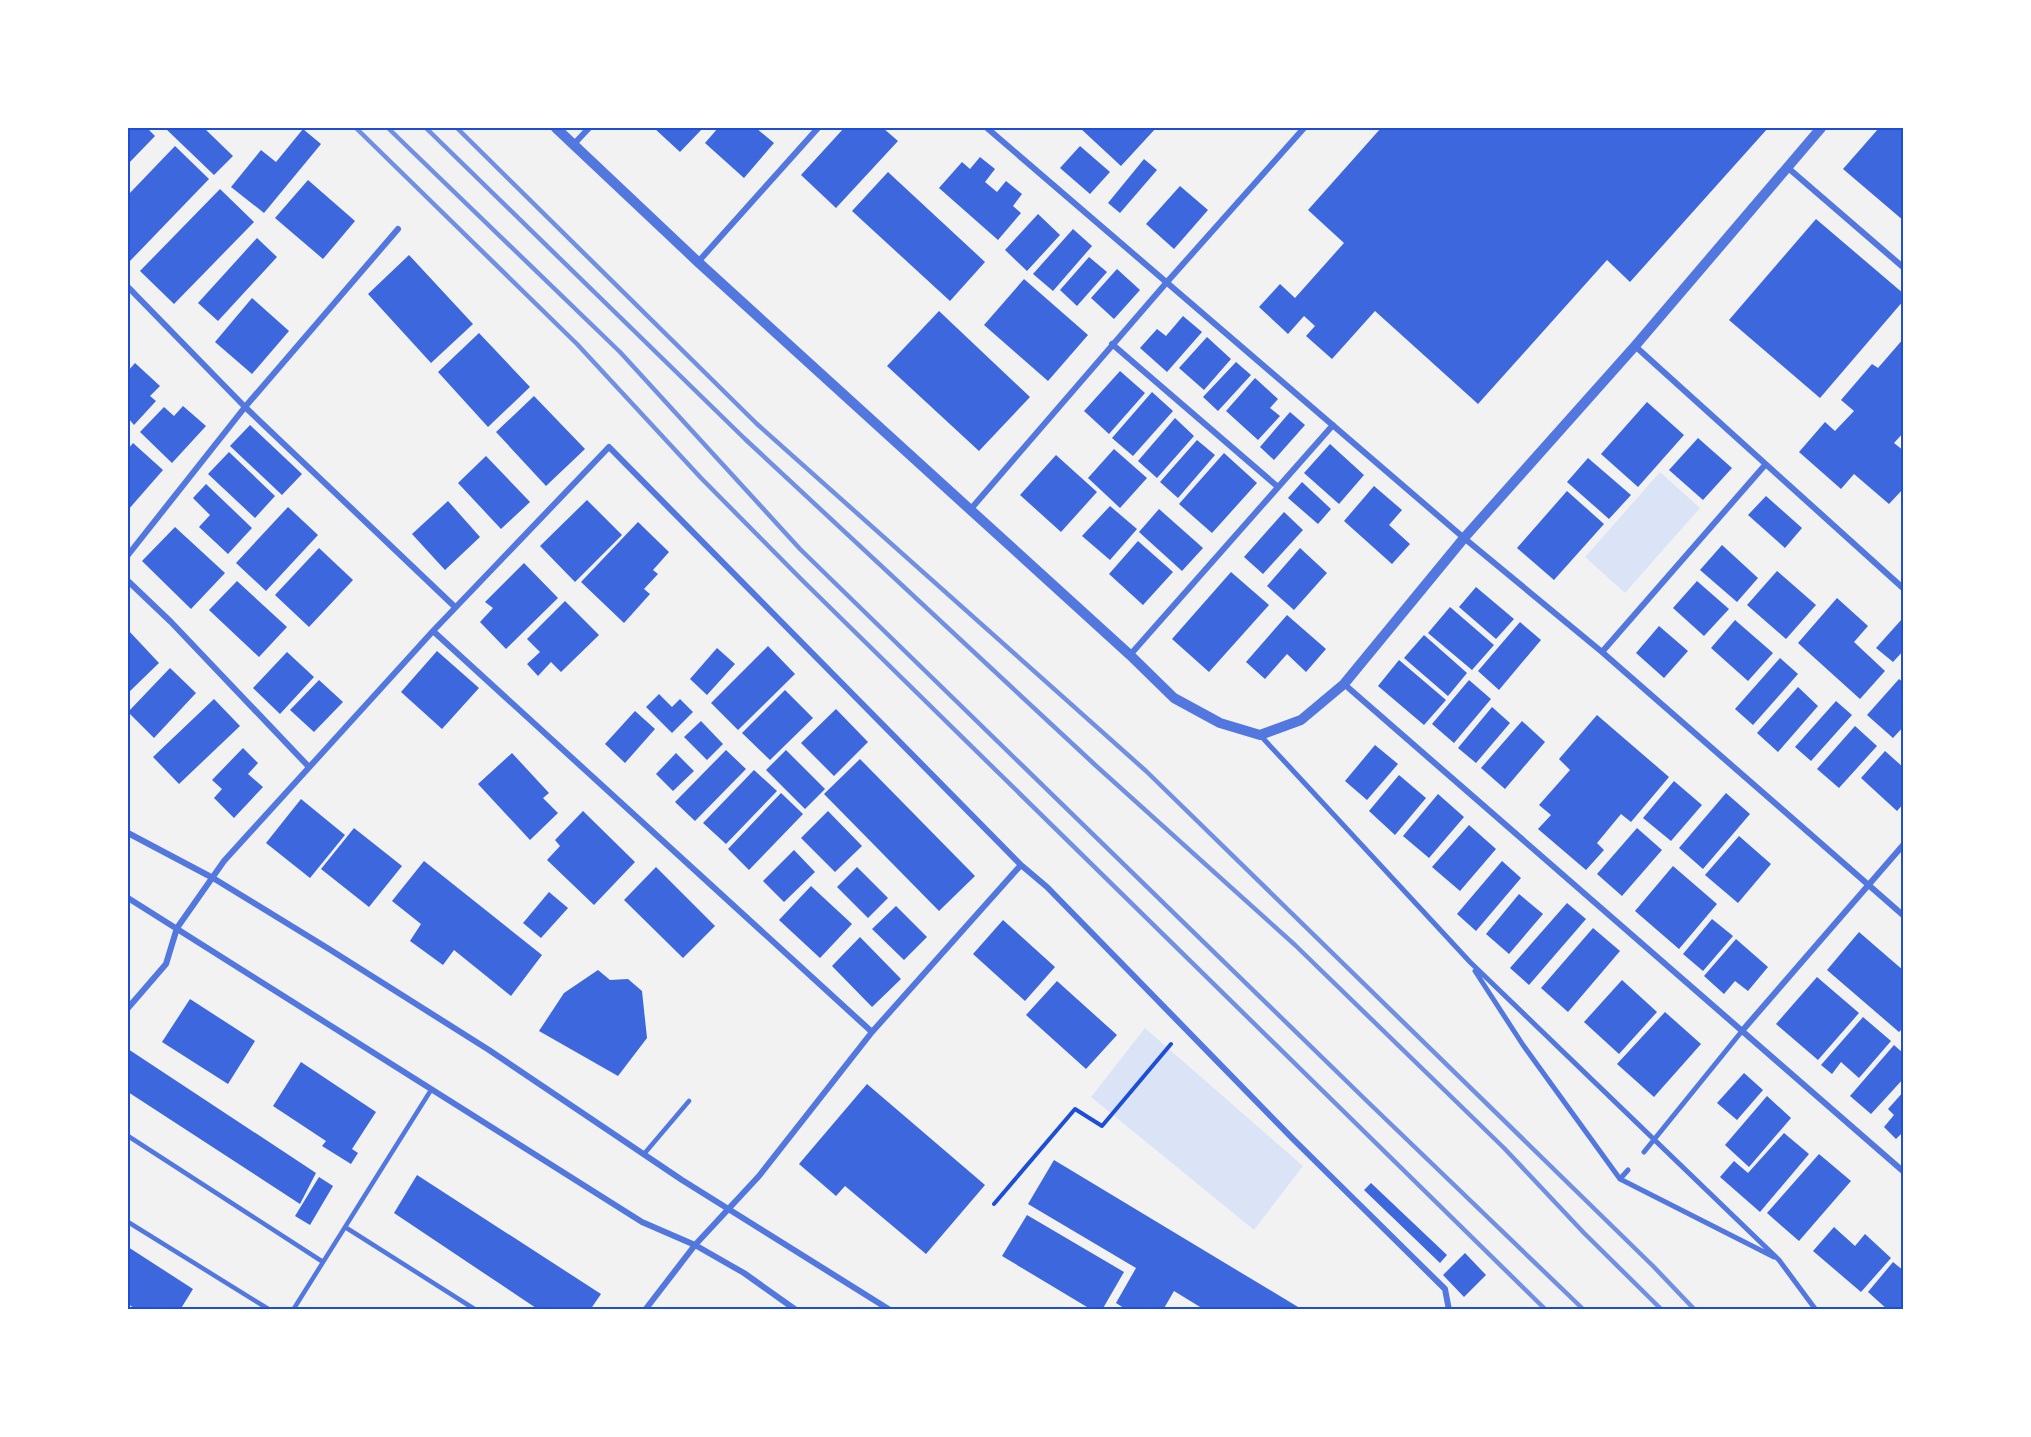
<svg xmlns="http://www.w3.org/2000/svg" width="2031" height="1437" viewBox="0 0 2031 1437" font-family="Merriweather,serif">
  <style>
    .green { fill: #dbe4f7 }
    .building { fill: #3d67dc }
    .lines { fill: none; stroke-linecap: round; stroke-linejoin: round }
    .path { stroke: #1d4ed8; stroke-width: 4 }
    .service { stroke: #5277de; stroke-width: 4.5 }
    .pedestrian { stroke: #5277de; stroke-width: 5 }
    .minor { stroke: #5277de; stroke-width: 6 }
    .tertiary { stroke: #5277de; stroke-width: 10 }
    .rail { stroke: #7290e2; stroke-width: 4.5 }
    .neatline { fill: none; stroke: #1d4ed8; stroke-width: 2 }
  </style>
  <rect width="100%" height="100%" fill="#f2f2f2"/>
  <path class="green" d="M1660,472L1700,508L1625,593L1585,557Z
    M1145,1028L1303,1166L1254,1230L1091,1097Z"/>
  <path class="building" d="M128,128H147L155,136L128,164Z
    M165,128H204L233,156L214,175Z
    M654,128H703L680,152Z
    M718,128H756L774,143L744,178L705,143Z
    M844,128H883L898,141L836,208L801,175Z
    M1080,128H1156L1121,166Z
    M1381,128H1768L1630,282L1607,260L1478,404L1375,311L1332,359L1306,336L1315,326L1304,316L1288,334L1259,307L1280,284L1295,298L1344,243L1308,210Z
    M1879,128H1904V221L1843,169Z
    M303,129L321,144L264,213L231,187L261,150L276,162Z
    M175,146L209,179L130,261L128,259V195Z
    M1080,146L1110,172L1090,194L1060,168Z
    M980,157L995,169L985,182L997,192L1006,181L1022,194L1013,206L1021,213L998,240L939,188L962,162L970,169Z
    M1144,159L1157,170L1120,213L1108,203Z
    M888,172L985,262L950,301L852,211Z
    M308,180L355,221L323,259L275,218Z
    M1180,186L1208,210L1174,249L1146,224Z
    M220,189L254,222L174,304L140,271Z
    M1038,214L1060,235L1027,271L1005,250Z
    M1816,219L1904,294V300L1820,398L1729,320Z
    M1073,229L1092,246L1053,291L1033,274Z
    M257,238L277,257L218,321L198,303Z
    M409,255L473,324L431,363L368,294Z
    M1089,257L1107,272L1077,306L1060,290Z
    M1117,269L1140,290L1114,319L1091,298Z
    M1024,279L1088,335L1048,381L984,325Z
    M252,298L289,331L252,374L215,342Z
    M939,311L1030,397L979,451L887,366Z
    M1183,316L1202,332L1167,372L1140,348L1157,329L1166,336Z
    M479,333L530,387L488,427L438,372Z
    M1207,337L1231,359L1204,390L1179,368Z
    M1904,338V432L1894,443L1904,451V488L1889,504L1854,474L1841,489L1799,452L1825,422L1835,431L1854,411L1841,400L1872,364L1878,368Z
    M1236,362L1251,375L1218,411L1203,397Z
    M135,363L160,386L150,396L156,401L134,425L128,418V371Z
    M1120,371L1145,393L1109,434L1084,411Z
    M1255,378L1278,399L1270,408L1280,416L1258,440L1226,411Z
    M1152,392L1173,411L1133,456L1112,438Z
    M534,396L585,449L546,486L496,432Z
    M1647,402L1684,435L1638,487L1601,454Z
    M183,406L206,426L172,463L140,432L164,407L174,416Z
    M1290,412L1305,425L1274,460L1260,447Z
    M1175,418L1194,436L1157,478L1138,461Z
    M250,425L302,474L282,495L230,446Z
    M1698,438L1732,468L1703,500L1669,470Z
    M1197,440L1215,455L1178,498L1160,482Z
    M133,443L163,470L128,510V449Z
    M1330,444L1364,475L1339,504L1304,473Z
    M1114,449L1147,478L1120,508L1088,478Z
    M229,452L275,496L255,518L208,474Z
    M1224,453L1257,483L1212,533L1179,504Z
    M1056,455L1097,492L1061,532L1020,495Z
    M486,456L530,502L501,529L458,483Z
    M1588,458L1631,495L1609,519L1567,482Z
    M1302,482L1331,509L1318,524L1288,498Z
    M206,484L252,528L228,554L199,527L210,515L193,498Z
    M1374,486L1402,510L1389,525L1410,544L1392,564L1344,521Z
    M1567,491L1604,524L1554,580L1517,548Z
    M1766,496L1802,528L1785,548L1748,515Z
    M587,500L622,535L575,582L540,546Z
    M448,501L480,537L445,570L412,534Z
    M1110,506L1137,529L1110,560L1082,536Z
    M288,507L318,535L266,591L236,563Z
    M1159,509L1203,548L1182,571L1139,532Z
    M1284,512L1303,530L1263,574L1244,557Z
    M638,522L669,552L653,570L658,574L644,589L650,594L624,623L581,582Z
    M175,527L225,573L191,609L142,561Z
    M1138,541L1173,572L1143,605L1109,574Z
    M1722,545L1758,578L1737,602L1700,570Z
    M319,548L353,580L309,627L275,595Z
    M1300,548L1327,573L1294,610L1267,586Z
    M524,563L558,598L506,649L480,622L493,608L485,602Z
    M1777,571L1816,605L1786,639L1747,605Z
    M1231,572L1269,605L1209,672L1172,639Z
    M237,581L287,627L259,657L209,610Z
    M1697,581L1729,609L1704,636L1673,608Z
    M1476,587L1514,619L1496,639L1459,607Z
    M1837,598L1868,626L1854,642L1885,671L1860,699L1798,643Z
    M565,601L599,635L561,672L551,662L538,676L527,664L540,652L527,639Z
    M1450,607L1494,645L1472,670L1428,633Z
    M1287,615L1326,649L1306,672L1287,654L1265,679L1246,662Z
    M1902,619L1904,650L1893,662L1876,648Z
    M1735,620L1773,653L1748,681L1711,648Z
    M1520,622L1541,640L1499,690L1478,671Z
    M1659,626L1688,651L1664,678L1636,653Z
    M129,631L159,663L128,693V632Z
    M1424,635L1467,673L1448,696L1404,658Z
    M768,646L795,674L738,730L711,703Z
    M717,648L735,664L707,695L690,679Z
    M437,651L479,688L442,729L401,692Z
    M287,652L314,677L280,714L253,688Z
    M1780,658L1798,674L1753,725L1735,709Z
    M1399,660L1446,700L1424,725L1378,686Z
    M170,668L196,693L154,738L128,712Z
    M1899,679L1904,683V726L1893,738L1867,715Z
    M319,680L343,702L314,732L290,710Z
    M1469,680L1491,699L1454,743L1432,724Z
    M1798,687L1818,706L1778,752L1757,733Z
    M785,690L813,718L770,760L742,733Z
    M659,694L672,707L680,699L693,712L672,733L646,707Z
    M214,699L240,726L179,784L153,757Z
    M1836,701L1852,715L1811,761L1795,747Z
    M1492,707L1510,723L1476,763L1458,748Z
    M836,709L868,742L834,776L801,743Z
    M635,711L655,729L625,763L605,744Z
    M1597,715L1669,777L1631,822L1621,814L1597,843L1604,850L1586,870L1538,829L1551,815L1539,805L1570,770L1559,759Z
    M701,721L723,744L707,760L684,737Z
    M1522,721L1545,742L1505,789L1481,768Z
    M1855,726L1877,746L1839,788L1817,769Z
    M1375,745L1398,764L1367,800L1345,781Z
    M243,748L258,763L248,774L263,787L234,818L214,798L222,789L212,780Z
    M726,750L746,769L695,821L675,802Z
    M786,750L825,789L805,809L766,770Z
    M1885,751L1904,768V803L1897,811L1861,778Z
    M512,753L549,793L543,798L558,813L530,840L478,784Z
    M676,753L694,771L673,791L656,774Z
    M860,759L975,876L939,911L824,794Z
    M754,770L777,791L726,844L703,823Z
    M1399,775L1426,798L1395,835L1369,811Z
    M1674,781L1702,805L1671,841L1643,818Z
    M781,793L803,814L749,870L728,849Z
    M1726,793L1750,814L1703,869L1679,848Z
    M1438,794L1464,817L1429,858L1403,836Z
    M301,799L345,835L310,878L266,843Z
    M583,811L635,862L594,905L547,860L560,846L555,840Z
    M828,811L862,846L835,872L801,838Z
    M1469,825L1496,849L1460,891L1432,867Z
    M354,828L402,866L369,907L321,869Z
    M1637,828L1662,850L1622,896L1597,874Z
    M1739,836L1771,864L1738,903L1705,875Z
    M794,850L815,872L784,902L763,881Z
    M424,861L542,955L511,996L454,950L443,965L410,941L421,924L392,901Z
    M1502,861L1521,878L1476,931L1457,914Z
    M1673,866L1717,904L1679,949L1635,911Z
    M656,867L715,926L683,958L624,900Z
    M857,867L888,898L868,918L837,887Z
    M811,886L852,924L820,958L779,920Z
    M549,892L568,908L541,938L523,923Z
    M1519,894L1543,914L1509,954L1486,934Z
    M1567,903L1586,919L1529,985L1510,968Z
    M896,906L927,937L904,960L872,929Z
    M1712,919L1733,936L1703,971L1683,954Z
    M1003,920L1055,967L1025,1001L973,954Z
    M1593,928L1620,951L1568,1012L1541,988Z
    M1859,932L1904,971V1027L1899,1032L1827,970Z
    M860,937L901,979L872,1007L832,966Z
    M1736,939L1768,967L1748,991L1735,981L1724,994L1704,976Z
    M598,970L610,980L628,979L642,991L647,1038L618,1076L539,1031L564,993Z
    M1817,977L1859,1013L1818,1060L1776,1024Z
    M1622,980L1657,1012L1619,1054L1584,1022Z
    M1057,981L1117,1035L1086,1069L1026,1015Z
    M190,999L255,1041L228,1084L162,1042Z
    M1665,1012L1701,1044L1654,1097L1617,1064Z
    M1863,1017L1891,1041L1859,1078L1841,1062L1832,1074L1821,1065Z
    M1894,1045L1904,1054V1078L1871,1114L1850,1096Z
    M128,1049L316,1173L300,1204L128,1092Z
    M301,1062L376,1112L352,1149L358,1153L351,1164L322,1146L326,1141L273,1106Z
    M1744,1073L1763,1090L1737,1120L1717,1103Z
    M867,1084L985,1185L926,1254L845,1186L836,1196L799,1164Z
    M1904,1091V1131L1896,1139L1884,1127L1894,1115L1888,1109Z
    M1767,1096L1791,1118L1749,1167L1725,1145Z
    M1784,1133L1809,1154L1760,1212L1720,1177L1734,1161L1748,1173Z
    M1819,1154L1851,1181L1799,1241L1767,1213Z
    M1054,1160L1303,1310H1205L1174,1291L1163,1310H1127L1116,1303L1136,1268L1028,1204Z
    M417,1175L601,1294L590,1310H539L394,1213Z
    M319,1177L333,1186L310,1225L295,1216Z
    M1371,1183L1447,1255L1440,1263L1364,1190Z
    M1027,1215L1124,1272L1102,1310H1092L1002,1256Z
    M1834,1227L1855,1246L1865,1234L1891,1258L1861,1292L1813,1251Z
    M128,1247L193,1289L180,1310H137L128,1304Z
    M1465,1253L1486,1275L1464,1297L1443,1275Z
    M1893,1262L1904,1271V1310H1888L1868,1292Z"/>
  <g class="lines">
    <path class="path" d="M994,1204L1075,1109L1102,1126L1171,1044"/>
    <path class="service" d="M128,1136L323,1262
      M644,1154L689,1101
      M128,1222L270,1310
      M345,1227L476,1310
      M293,1310L431,1090"/>
    <path class="pedestrian" d="M1260,735L1470,962L1779,1260L1816,1310
      M1475,971L1523,1045L1620,1179L1774,1257
      M1644,1152L1742,1031
      M1620,1179L1628,1170"/>
    <path class="minor" d="M987,128L1464,538L1602,652L1904,916
      M574,144L589,128
      M1787,167L1904,268
      M698,262L818,128
      M128,287L245,407L455,607
      M1112,344L1278,487
      M1635,346L1904,589
      M970,510L1167,282L1304,128
      M128,555L245,407L398,229
      M128,581L171,622L309,767
      M433,631L872,1032
      M1602,652L1765,465
      M1130,655L1333,425
      M1344,684L1904,1172
      M128,833L213,878L329,949L489,1050L682,1180L890,1310
      M128,898L642,1222L695,1245L744,1273L796,1310
      M128,1008L166,964L177,928L224,861L433,631L609,447L1021,865L1047,887L1293,1139L1445,1289L1449,1310
      M1742,1031L1904,844
      M645,1310L695,1245L759,1176L872,1032L1021,865"/>
    <path class="tertiary" d="M556,128L698,262L1130,655L1174,698L1220,723L1260,735L1301,720L1344,684L1464,538L1635,346L1821,128"/>
    <path class="rail" d="M356,128L577,344L701,478L803,581L1546,1310
      M388,128L620,352L800,549L1371,1105L1584,1310
      M426,128L745,439L1093,763L1295,945L1504,1148L1584,1233L1662,1310
      M457,128L757,424L1146,771L1653,1266L1695,1310"/>
  </g>
  <rect width="2031" height="1437" fill="none" stroke="#ffffff" stroke-width="258"/>
  <rect x="129" y="129" width="1773" height="1179" class="neatline"/>
</svg>
